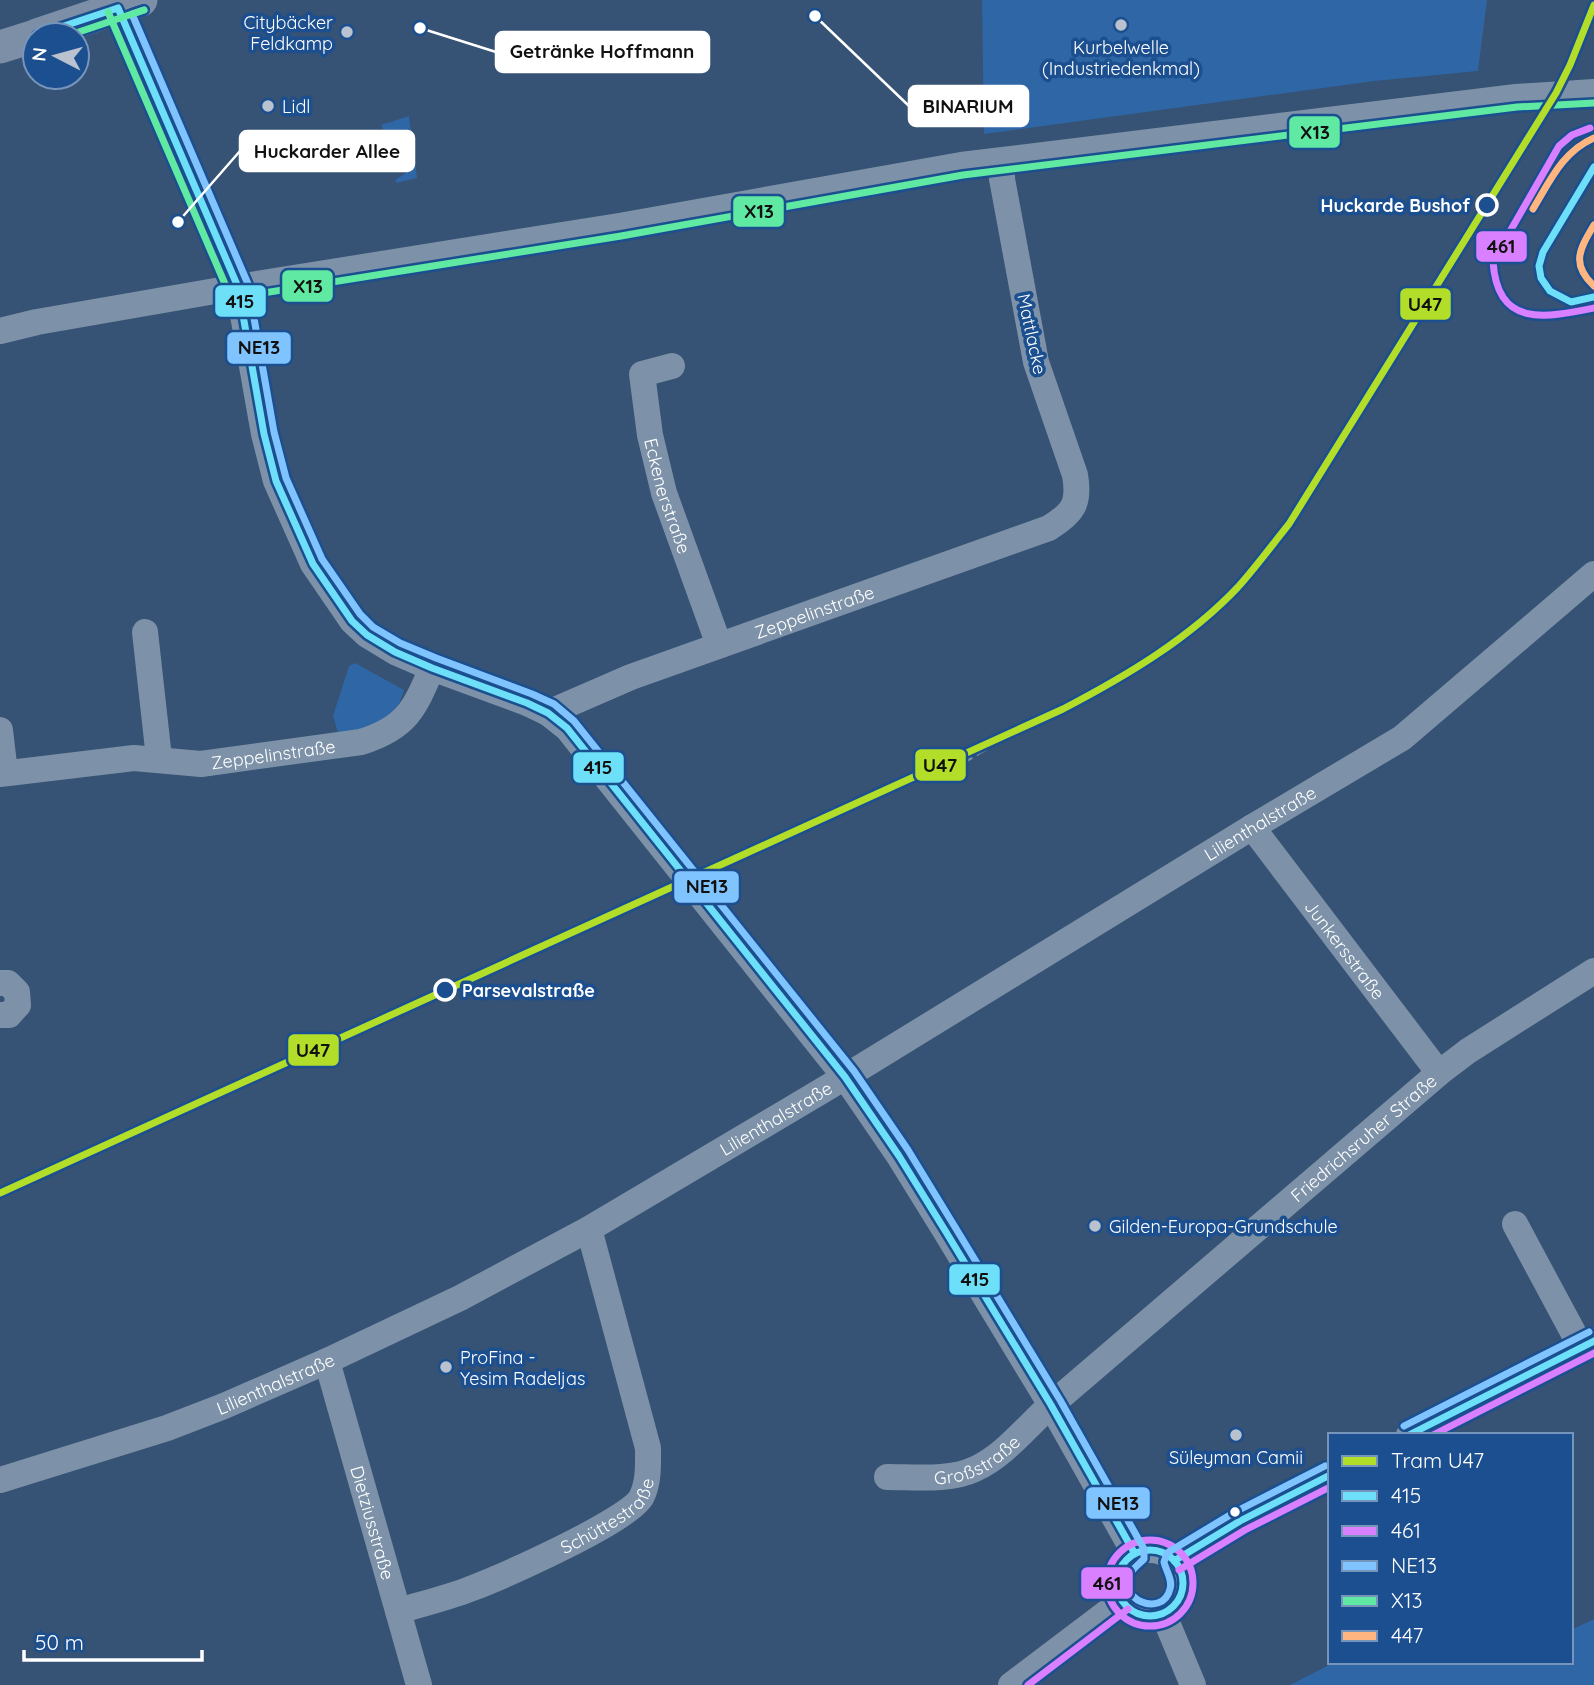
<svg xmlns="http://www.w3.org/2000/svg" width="1594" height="1685" viewBox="0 0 1594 1685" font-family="Quicksand,sans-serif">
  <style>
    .green { fill: #2f66a5 }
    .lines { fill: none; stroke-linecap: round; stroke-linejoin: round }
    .minor { stroke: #7d92a8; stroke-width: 26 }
    .major { stroke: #7d8ea7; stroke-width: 33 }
    .rail { stroke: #7e92a7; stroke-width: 5; stroke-dasharray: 12 5; stroke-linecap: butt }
    .bus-1-casing { stroke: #1b4f8f; stroke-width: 12 }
    .bus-2-casing { stroke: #1b4f8f; stroke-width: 12 }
    .bus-3-casing { stroke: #1b4f8f; stroke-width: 12 }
    .bus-4-casing { stroke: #1b4f8f; stroke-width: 12 }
    .bus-5-casing { stroke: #1b4f8f; stroke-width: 12 }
    .bus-1 { stroke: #6ddff8; stroke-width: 7 }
    .bus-2 { stroke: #d880ff; stroke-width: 7 }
    .bus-3 { stroke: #80c4ff; stroke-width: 7 }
    .bus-4 { stroke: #60e9a3; stroke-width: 7 }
    .bus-5 { stroke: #ffb580; stroke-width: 7 }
    .tram-1-casing { stroke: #1b4f8f; stroke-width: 12 }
    .tram-1 { stroke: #b2dd28; stroke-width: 7 }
    .poi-dot { fill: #b9c2ce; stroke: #1b4f8f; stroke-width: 2.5 }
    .stop-dot { fill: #1b4f8f; stroke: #fff; stroke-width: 3.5 }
    .bus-dot { fill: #fff; stroke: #1b4f8f; stroke-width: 2.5 }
    .labels { text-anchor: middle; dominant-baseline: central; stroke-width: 7; stroke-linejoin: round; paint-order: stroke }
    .poi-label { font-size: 18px; fill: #fff; stroke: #1b4f8f; text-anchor: start }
    .stop-label { font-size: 18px; font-weight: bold; fill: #fff; stroke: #1b4f8f; text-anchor: end }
    .street-label { font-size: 18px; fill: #fff; stroke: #1b4f8f }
    .leader { fill: none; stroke: #fff; stroke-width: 2.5 }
    .callout-dot { fill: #fff; stroke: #1b4f8f; stroke-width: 2.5 }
    .callout { fill: #fff; stroke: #fff; stroke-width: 2.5 }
    .callout-label { font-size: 19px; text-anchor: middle; font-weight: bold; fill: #111 }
    .line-badge { stroke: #1b4f8f; stroke-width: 2.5 }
    .pale-badge-label { font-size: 19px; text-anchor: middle; font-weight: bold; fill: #111 }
  </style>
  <rect width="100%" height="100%" fill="#365274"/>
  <path class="green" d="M982,0H1487L1478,71L1374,81L984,134Z
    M409,116L417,178L397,183L395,180L406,173L381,125Z
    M355,663L404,690C394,727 371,727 339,736L333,716L349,666Z
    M1594,1619V1685H1290L1335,1662H1571V1630Z"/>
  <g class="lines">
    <g class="minor">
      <path d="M116,0L238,287L264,434L276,481L313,564L352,621L367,635L395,652L432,668L527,703L548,713L567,728L845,1077L899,1156L946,1232L1051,1405L1135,1554"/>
      <path d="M0,331L37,322L238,287L619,226L961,165L1516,97L1594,92"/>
      <path id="s1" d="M672,366L642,374L650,435L664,493L719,645"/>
      <path d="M145,632L159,758"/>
      <path id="s2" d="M548,713L631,677L1049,528C1073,513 1080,504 1075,475L1036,362L1002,179V161"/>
      <path d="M0,730L5,773"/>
      <path id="s3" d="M0,774L134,758L201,764L361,742C406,728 414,710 432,668"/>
      <path id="s4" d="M1252,827L1439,1073"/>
      <path d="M0,983H8L17,992L18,1005L9,1015H0"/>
      <path d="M1515,1224L1581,1347"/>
      <path id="s5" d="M327,1361L419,1685"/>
      <path d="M1409,1435L1594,1341"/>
      <path id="s6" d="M887,1477C915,1477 950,1481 975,1469C1004,1456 1027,1426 1051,1405L1439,1073L1468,1051L1594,971"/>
      <path id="s7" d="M0,1480L167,1428L224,1406L327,1361L460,1298L589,1229L845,1077L1249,829L1402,738L1594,574"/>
      <circle cx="1150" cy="1583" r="33"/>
      <path d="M1174,1561L1240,1521L1330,1475"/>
      <path id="s8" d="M398,1611C422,1604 447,1598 470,1589C499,1578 632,1520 642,1496C649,1481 648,1464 648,1448L589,1229"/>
      <path d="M1163,1613L1193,1685"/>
      <path d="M1011,1685L1122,1601"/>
    </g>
    <path class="major" d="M37,35L141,0
      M0,47L35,36"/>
    <path class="rail" d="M932,780L1011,733"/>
    <g class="bus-1-casing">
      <path id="bus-1" d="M118,8L238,287L264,434L276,481L313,564L352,621L367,635L395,652L432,668L527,703L548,713L567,728L845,1077L899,1156L946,1232L1051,1405L1135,1554
        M37,35L118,8
        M1594,167L1543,252L1539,266L1541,278L1550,291L1571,302L1594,297
        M1409,1435L1594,1341
        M1117 1583a33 33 0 1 1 66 0a33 33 0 1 1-66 0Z
        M1174,1561L1240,1521L1330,1475"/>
    </g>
    <g class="bus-2-casing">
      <path id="bus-2" d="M1590,128L1572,135L1559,146L1493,261C1497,328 1545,318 1594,308
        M1433,1435L1594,1353
        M1107 1583a43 43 0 1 1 86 0a43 43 0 1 1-86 0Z
        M1179,1570L1245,1530L1330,1487
        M1028,1685L1128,1609"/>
    </g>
    <g class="bus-3-casing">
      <path id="bus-3" d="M144,10L132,14L248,284L274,432L286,478L322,559L360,614L373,627L400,643L436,658L532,694L554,704L574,721L854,1071L908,1150L955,1227L1060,1400L1144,1549V1559C1140,1563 1135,1567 1132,1571C1113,1599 1163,1619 1170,1589C1173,1580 1166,1571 1164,1562L1167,1553L1235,1512L1325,1466
        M1404,1426L1589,1332"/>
    </g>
    <g class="bus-4-casing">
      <path id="bus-4" d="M108,12L228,291L238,297L621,236L963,175L1517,107L1594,103
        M70,35L144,10"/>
    </g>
    <g class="bus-5-casing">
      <path id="bus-5" d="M1533,209C1550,181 1562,152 1594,138
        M1594,225C1579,250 1571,264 1594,286"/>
    </g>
    <use href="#bus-1" class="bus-1"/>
    <use href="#bus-2" class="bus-2"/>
    <use href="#bus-3" class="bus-3"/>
    <use href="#bus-4" class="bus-4"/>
    <use href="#bus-5" class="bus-5"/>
    <g class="tram-1-casing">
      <path id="tram-1" d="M0,1193L1063,709C1126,676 1189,639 1238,587C1256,567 1272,545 1289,524L1556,93L1570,65L1594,5"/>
    </g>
    <use href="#tram-1" class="tram-1"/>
  </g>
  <g class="poi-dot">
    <circle cx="1121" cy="25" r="7"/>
    <circle cx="347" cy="32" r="7"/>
    <circle cx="268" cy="106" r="7"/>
    <circle cx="1095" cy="1226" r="7"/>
    <circle cx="446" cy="1367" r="7"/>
    <circle cx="1236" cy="1435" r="7"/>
  </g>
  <g class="stop-dot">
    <circle cx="1487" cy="205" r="10"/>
    <circle cx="445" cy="990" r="10"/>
  </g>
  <circle class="bus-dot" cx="1235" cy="1512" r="6"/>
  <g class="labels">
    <g class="poi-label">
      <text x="333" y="22" text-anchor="end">Citybäcker<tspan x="333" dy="21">Feldkamp</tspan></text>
      <text x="1121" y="47" text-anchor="middle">Kurbelwelle<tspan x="1121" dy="21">(Industriedenkmal)</tspan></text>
      <text x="282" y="106">Lidl</text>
      <text x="1109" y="1226">Gilden-Europa-Grundschule</text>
      <text x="460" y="1357">ProFina -<tspan x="460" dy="21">Yesim Radeljas</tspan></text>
      <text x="1236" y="1457" text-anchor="middle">Süleyman Camii</text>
    </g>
    <g class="stop-label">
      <text x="1470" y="205">Huckarde Bushof</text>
      <text x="462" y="990" text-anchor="start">Parsevalstraße</text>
    </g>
    <g class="street-label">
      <text transform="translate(1032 334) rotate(78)">Mattlacke</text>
      <text stroke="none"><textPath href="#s1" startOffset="156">Eckenerstraße</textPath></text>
      <text stroke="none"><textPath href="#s2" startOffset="285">Zeppelinstraße</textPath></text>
      <text stroke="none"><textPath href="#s3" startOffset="275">Zeppelinstraße</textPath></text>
      <text stroke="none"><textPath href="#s7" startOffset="1426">Lilienthalstraße</textPath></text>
      <text stroke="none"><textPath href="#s4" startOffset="154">Junkersstraße</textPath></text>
      <text stroke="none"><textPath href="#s7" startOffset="859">Lilienthalstraße</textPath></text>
      <text stroke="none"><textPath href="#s6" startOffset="600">Friedrichsruher Straße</textPath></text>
      <text stroke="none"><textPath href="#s7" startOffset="292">Lilienthalstraße</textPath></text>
      <text stroke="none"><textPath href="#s6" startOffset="94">Großstraße</textPath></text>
      <text stroke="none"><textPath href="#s8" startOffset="233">Schüttestraße</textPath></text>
      <text stroke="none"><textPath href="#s5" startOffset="168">Dietziusstraße</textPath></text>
    </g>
  </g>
  <path class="leader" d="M420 28L496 52M815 16L909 106M178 222L240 151"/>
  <g class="callout-dot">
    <circle cx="420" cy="28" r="7"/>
    <circle cx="815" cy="16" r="7"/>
    <circle cx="178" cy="222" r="7"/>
  </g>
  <g class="callout">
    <rect x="496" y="32" width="213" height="40" rx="7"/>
    <rect x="909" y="86" width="119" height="40" rx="7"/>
    <rect x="240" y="131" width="174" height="40" rx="7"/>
  </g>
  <g class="callout-label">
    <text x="602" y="58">Getränke Hoffmann</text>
    <text x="968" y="113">BINARIUM</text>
    <text x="327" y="158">Huckarder Allee</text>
  </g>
  <g class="line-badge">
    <rect x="1288" y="115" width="53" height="34" rx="7" fill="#60e9a3"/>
    <rect x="732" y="195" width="53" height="33" rx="7" fill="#60e9a3"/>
    <rect x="1475" y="230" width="53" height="33" rx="7" fill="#d880ff"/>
    <rect x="281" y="269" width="53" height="34" rx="7" fill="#60e9a3"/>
    <rect x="214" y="284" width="53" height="34" rx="7" fill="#6ddff8"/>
    <rect x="1399" y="287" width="53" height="34" rx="7" fill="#b2dd28"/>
    <rect x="226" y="331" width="66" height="34" rx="7" fill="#80c4ff"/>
    <rect x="914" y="748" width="53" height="34" rx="7" fill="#b2dd28"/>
    <rect x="572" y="751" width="53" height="33" rx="7" fill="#6ddff8"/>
    <rect x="673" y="870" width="67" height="34" rx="7" fill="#80c4ff"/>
    <rect x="287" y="1033" width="53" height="34" rx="7" fill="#b2dd28"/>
    <rect x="948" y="1263" width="53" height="33" rx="7" fill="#6ddff8"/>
    <rect x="1085" y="1486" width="66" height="34" rx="7" fill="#80c4ff"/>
    <rect x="1080" y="1566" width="54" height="34" rx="7" fill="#d880ff"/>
  </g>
  <g class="pale-badge-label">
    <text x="1315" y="139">X13</text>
    <text x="759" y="218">X13</text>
    <text x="1501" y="253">461</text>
    <text x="308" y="293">X13</text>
    <text x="240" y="308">415</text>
    <text x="1425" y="311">U47</text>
    <text x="259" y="354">NE13</text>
    <text x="940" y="772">U47</text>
    <text x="598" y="774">415</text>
    <text x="707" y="893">NE13</text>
    <text x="313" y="1057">U47</text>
    <text x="975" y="1286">415</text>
    <text x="1118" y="1510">NE13</text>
    <text x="1107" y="1590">461</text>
  </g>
  <rect x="1328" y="1433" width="245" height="231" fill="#1b4f8f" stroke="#7695bc" stroke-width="2"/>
  <rect x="1342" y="1456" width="35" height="10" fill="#b2dd28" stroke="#7695bc" stroke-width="2"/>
  <text x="1391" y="1468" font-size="21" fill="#ffffff">Tram U47</text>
  <rect x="1342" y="1491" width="35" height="10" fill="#6ddff8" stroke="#7695bc" stroke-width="2"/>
  <text x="1391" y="1503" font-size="21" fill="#ffffff">415</text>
  <rect x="1342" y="1526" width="35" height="10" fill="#d880ff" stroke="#7695bc" stroke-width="2"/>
  <text x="1391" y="1538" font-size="21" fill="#ffffff">461</text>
  <rect x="1342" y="1561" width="35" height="10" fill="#80c4ff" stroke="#7695bc" stroke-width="2"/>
  <text x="1391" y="1573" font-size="21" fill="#ffffff">NE13</text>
  <rect x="1342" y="1596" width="35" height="10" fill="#60e9a3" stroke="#7695bc" stroke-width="2"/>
  <text x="1391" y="1608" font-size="21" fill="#ffffff">X13</text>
  <rect x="1342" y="1631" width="35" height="10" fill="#ffb580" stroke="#7695bc" stroke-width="2"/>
  <text x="1391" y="1643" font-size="21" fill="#ffffff">447</text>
  <g transform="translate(56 56) rotate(276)"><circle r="33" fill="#1b4f8f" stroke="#7695bc" stroke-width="2"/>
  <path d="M0-5L12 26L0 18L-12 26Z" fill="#b9c2ce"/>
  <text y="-10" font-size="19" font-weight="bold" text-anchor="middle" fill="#ffffff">N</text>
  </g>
  <path d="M24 1650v10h178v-10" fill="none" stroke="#ffffff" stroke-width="3.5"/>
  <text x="35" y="1650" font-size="21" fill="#ffffff" stroke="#1b4f8f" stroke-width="5" paint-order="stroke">50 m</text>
</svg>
